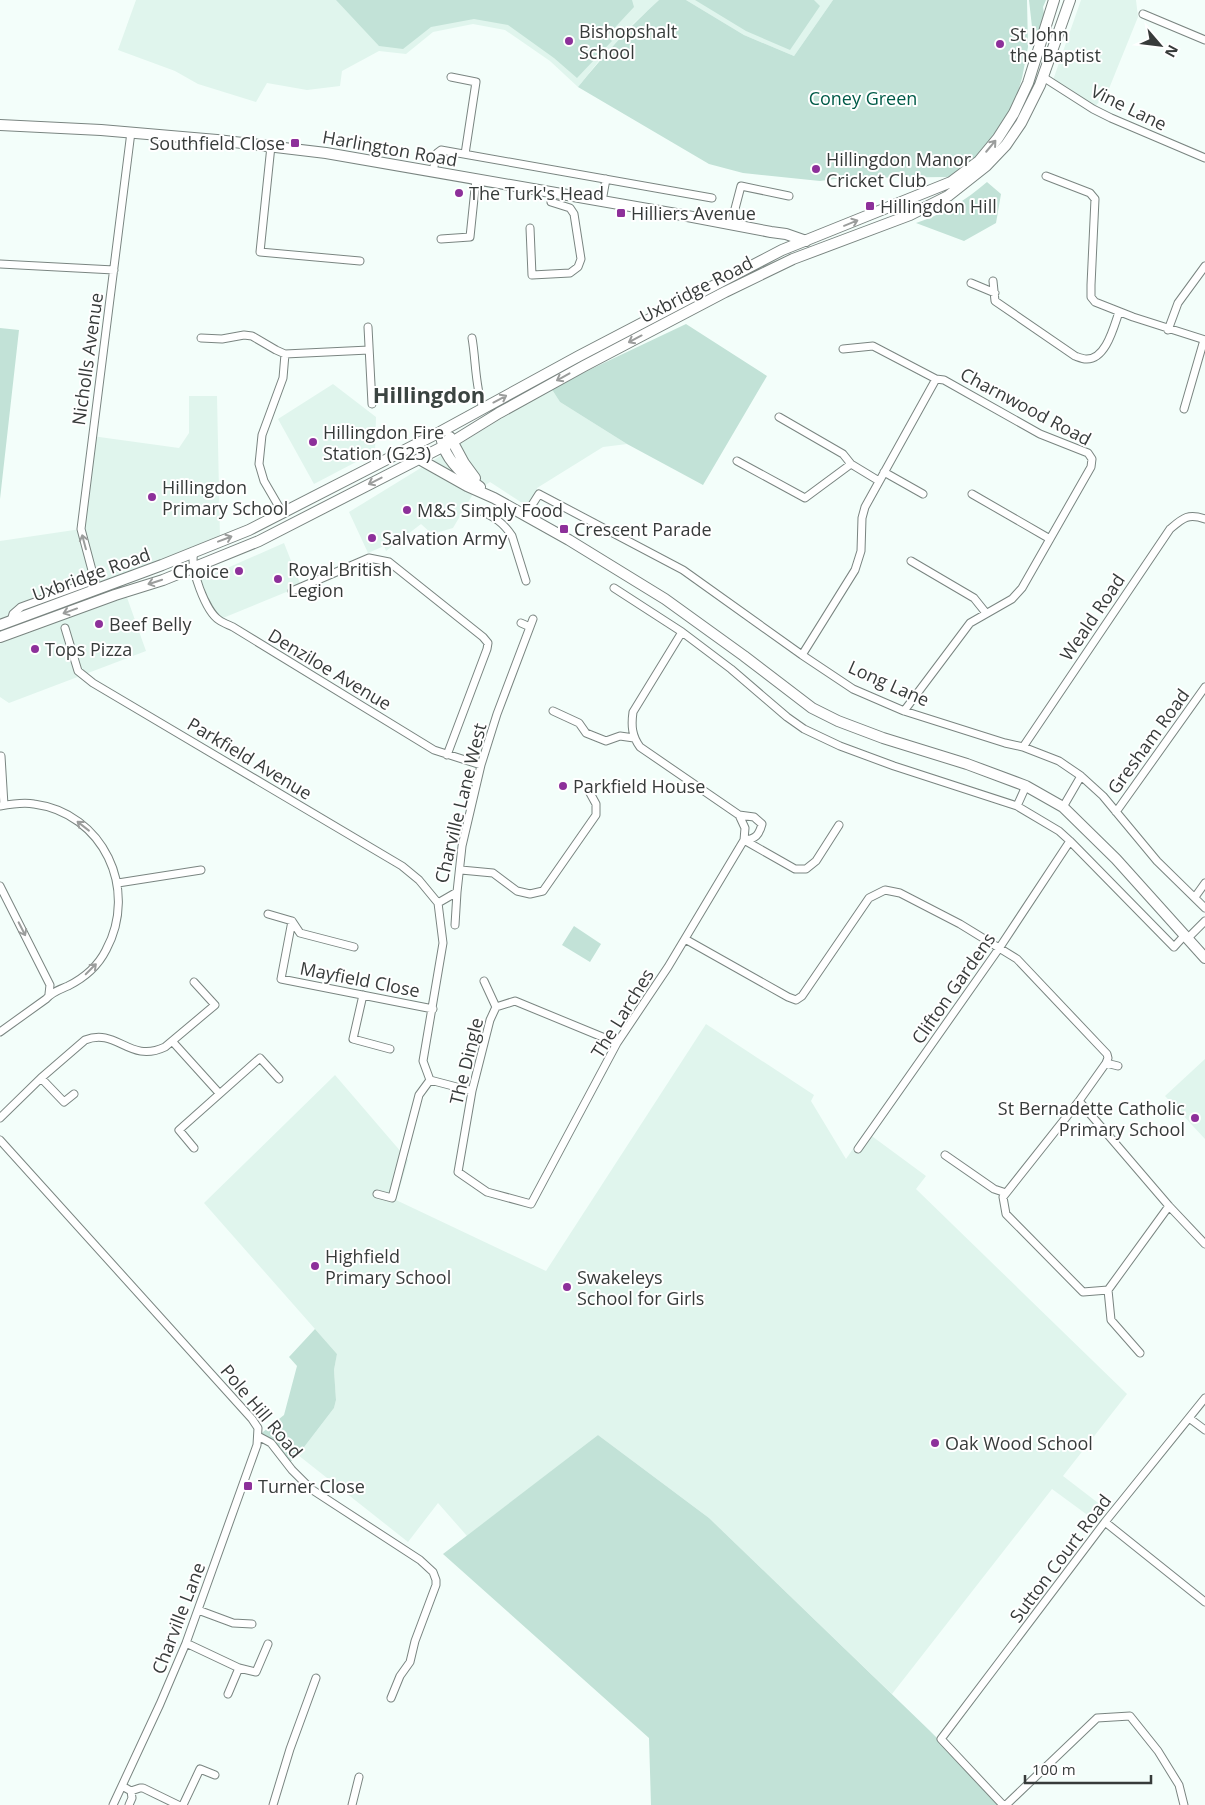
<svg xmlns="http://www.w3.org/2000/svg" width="1205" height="1805" viewBox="0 0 1205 1805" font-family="'Open Sans',sans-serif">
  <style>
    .built { fill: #e0f5ed }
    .green { fill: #c2e2d7 }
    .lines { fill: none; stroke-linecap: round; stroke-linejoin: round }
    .minor-casing { stroke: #7a8581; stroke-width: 9 }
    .primary-casing { stroke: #7a8581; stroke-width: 12 }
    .minor { stroke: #fff; stroke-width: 7 }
    .primary { stroke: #fff; stroke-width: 10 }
    .oneway { stroke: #9b9d9c }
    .poi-dot { fill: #8d309a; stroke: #fff; stroke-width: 2 }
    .labels { text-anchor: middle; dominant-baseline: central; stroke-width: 4; stroke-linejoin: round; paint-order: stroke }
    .poi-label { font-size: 18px; fill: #373b3a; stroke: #fff; text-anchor: start }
    .park-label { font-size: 18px; fill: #005b48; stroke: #fff }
    .street-label { font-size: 18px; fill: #373b3a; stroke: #fff }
    .district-label { font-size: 22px; font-weight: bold; fill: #3b4441; stroke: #fff }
  </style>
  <rect width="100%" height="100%" fill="#f3fefa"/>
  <path class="built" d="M136,0H659L634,23L598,62L578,87L550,61L505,30L473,24L433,32L406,54L379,51L342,71L340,86L307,90L267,83L256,102L198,84L175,71L118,50Z
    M686,0H833L794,56L744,35Z
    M1081,0H1136L1138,17L1108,91L1093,109L1052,83Z
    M333,384L376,417L375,452L314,484L278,419Z
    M551,388L560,402L627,444L603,447L537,488L533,510L490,482L473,494L453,528L432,534L421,524L386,551L384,546L368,553L349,512Z
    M189,396H217L220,538L158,562L119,575L146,651L9,703L0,697V541L81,529L92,436L179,448L189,433Z
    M284,543L301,586L218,620L198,581Z
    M706,1024L814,1095L811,1101L846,1159L865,1131L926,1176L916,1189L1127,1394L1063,1476L1106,1509L1097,1522L1052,1489L892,1694L709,1518L598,1435L467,1536L438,1503L408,1542L298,1455L334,1408L336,1400L334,1370L337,1354L204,1203L335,1075L408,1160L396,1200L546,1271Z
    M1205,1059V1139L1165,1096Z"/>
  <path class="green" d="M336,0H632L634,7L607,36L612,41L577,78L554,58L508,25L474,19L431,27L403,49L379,46Z
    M659,0H686L744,35L794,56L833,0H1027L1028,47L1022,78L1016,98L996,134L980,154L949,177L842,178L820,181L743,173L709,164L578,87C603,56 629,27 659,0Z
    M695,0H814L820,6L790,50L746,31Z
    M1029,0H1046L1043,7L1044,14L1034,45Z
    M987,182L1001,194L996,223L964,241L916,223C943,214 965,201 987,182Z
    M686,324L767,376L703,485L627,444L560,402L551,388Z
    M0,328L19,330L0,499Z
    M574,926L601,944L590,962L562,945Z
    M315,1329L337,1354L334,1370L336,1400L334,1408L298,1455L288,1464L258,1436L284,1415L297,1366L289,1357Z
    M598,1435L709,1518L929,1730L1004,1805H651L649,1738L443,1554Z"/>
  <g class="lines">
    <g class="minor-casing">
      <path id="minor" d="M1143,14L1205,40
        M451,77L476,82L465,154
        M1043,77L1093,109L1111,118L1205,158
        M271,146L260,252L360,261
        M433,171L437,153L441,150L712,198
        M1046,176L1090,193L1095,199L1091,285V297L1095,302L1133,317L1205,340
        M602,201L606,179
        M731,224L741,186L789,196
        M530,228L532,275L570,273L578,267L581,259L574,214L570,208L551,202L552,193
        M441,239L470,237L476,179
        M0,264L114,270
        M993,281L995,301L1075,356C1078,357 1083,359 1086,359C1106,360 1114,326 1119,312
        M971,283L995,293
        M368,327L372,404
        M1168,330L1178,303L1205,266
        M201,338L222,339L244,335L252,336L276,350L285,354
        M472,338C476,360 475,387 483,408
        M843,349L873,346L936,379L944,380L1040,434L1088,453L1092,459L1091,467L1022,588L1012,599L970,623L904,711
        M1184,409L1204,340
        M779,417L843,454L851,464L879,481
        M737,461L805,498L851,464
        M884,472L923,494
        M972,494L1050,539
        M479,510C493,516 503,522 512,536L526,581
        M282,512L264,481L259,464L262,435L283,378L285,354L369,350
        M525,516L539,494L683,570L802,655L853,689L904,711L1005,743L1023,747L1059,761L1081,776L1103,796L1157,861L1205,908
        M494,517L504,504
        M194,553C189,567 206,612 219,620C223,623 229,625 233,627L434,750L481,765
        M911,561L974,598L986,613
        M614,588L682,632L731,669L787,717L804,729L840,746L894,766L1017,806
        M97,589L81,529L131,132
        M292,591L369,558L389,562L483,637L488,643L487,649L447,755
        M11,621L13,614L21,607L95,580
        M521,623L530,627
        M65,628L78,671L93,683L402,866L419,880L438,903L443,943L423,1061L430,1080
        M802,655L855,570L861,551L862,518L865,507L936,379
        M553,711L579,723L586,733L606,741L620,736L634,738
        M1023,747L1170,529C1183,518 1188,513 1205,519
        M1,756L4,805
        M1026,786L1017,806L1059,831L1070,841L1174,947L1184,936
        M0,806C11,804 23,802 34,804C103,813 139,889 106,950C98,966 84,978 68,986C59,990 52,992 46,999L0,1032
        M1063,807L1081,776
        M1116,812L1205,687
        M739,815L754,817L762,824C759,835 756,839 744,840
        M744,840L795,869H806L816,861L839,825
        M461,870L493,873L517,891L530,894L543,891L596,815V804L590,793
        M118,883L201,870
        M0,886L50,985L49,994
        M1195,897L1205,883
        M438,903L457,892L462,846L481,765L497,714L533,619
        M268,914L292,921L300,933L354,947
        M292,921L281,979L433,1009
        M455,925L457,892
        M685,939L788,997L796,1000L802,996L869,898L885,890L900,893L960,924L1017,959L1107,1054L1108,1058L1106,1063L1079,1101L1169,1206L1205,1244
        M1187,939L1205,921
        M484,981L496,1007
        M363,995L353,1039L390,1049
        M172,1041L219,1093
        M617,1043L515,1001L496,1007L490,1020L472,1091L458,1172L487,1192L531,1204L617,1043L668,967L744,840L745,828L739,815L640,747C632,736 631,726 633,712L682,632
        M1106,1063L1118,1066
        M41,1078L64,1102L74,1094
        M430,1080L472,1091
        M1079,1101L1003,1197L1006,1214L1083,1292L1108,1290L1169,1206
        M0,1118L41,1078L85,1040C117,1027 129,1064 165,1047L215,1005L194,982
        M0,1140L252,1419L258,1428L257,1445L186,1643L160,1704L113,1805
        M194,1148L179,1130L260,1058L279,1079
        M858,1149L1000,947L1070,841
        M945,1155L994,1189L1006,1193
        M377,1194L392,1198L419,1095L430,1080
        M1108,1290L1111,1320L1140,1353
        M1189,1418L1205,1430
        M258,1436L271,1443L292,1470L311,1489L420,1560L433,1572L436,1580V1585L415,1641L410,1662L400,1676L391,1698
        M1105,1522L1205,1602
        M198,1610L233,1623L252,1624
        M186,1643L239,1668L256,1672L268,1644
        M228,1694L239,1668
        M122,1786L131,1791L132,1798L129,1805
        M131,1791L140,1788H143L178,1805
        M183,1805L200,1769L215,1775
        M273,1805L290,1749L316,1678
        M352,1805L359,1777
        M1003,1805L941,1739L1105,1522L1205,1398
        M1006,1805L1097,1718L1130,1716L1158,1751L1179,1785L1184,1805"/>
    </g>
    <g class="primary-casing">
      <path id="primary" d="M0,125L101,130L217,140L326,153L682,215L771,232L786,234L806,241
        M450,437L464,463L475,478
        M442,441C446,461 464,476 480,487
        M419,459L467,486L494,498L569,540L665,599L744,656L812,708L838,721L883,738L967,764L1026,786L1063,807L1116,859L1205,958
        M0,625L162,565L249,530L440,432L579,356L782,250L951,182L979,161L998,138L1014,113L1028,83L1054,0
        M0,637L115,595L163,580L259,541L452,442L499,413L584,366L725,292L793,259L910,215L948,196L986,166L1006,145L1021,123L1040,85L1070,0"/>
    </g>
    <use href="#minor" class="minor"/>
    <use href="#primary" class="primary"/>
  </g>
  <defs><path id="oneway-shaft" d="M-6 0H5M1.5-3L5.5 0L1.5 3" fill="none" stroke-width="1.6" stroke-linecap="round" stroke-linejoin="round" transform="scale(1.25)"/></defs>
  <g class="oneway">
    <use href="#oneway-shaft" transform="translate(991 146) rotate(-50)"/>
    <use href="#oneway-shaft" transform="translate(851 223) rotate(-22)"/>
    <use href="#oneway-shaft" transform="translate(635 339) rotate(152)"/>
    <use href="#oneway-shaft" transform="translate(563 377) rotate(151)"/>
    <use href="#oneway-shaft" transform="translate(500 399) rotate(-28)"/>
    <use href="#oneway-shaft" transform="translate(375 481) rotate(153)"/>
    <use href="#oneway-shaft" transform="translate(225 539) rotate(-21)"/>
    <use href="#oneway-shaft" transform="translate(84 542) rotate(-105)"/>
    <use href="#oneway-shaft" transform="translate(155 582) rotate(162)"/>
    <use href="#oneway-shaft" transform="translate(70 611) rotate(160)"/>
    <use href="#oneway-shaft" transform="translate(83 826) rotate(-142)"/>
    <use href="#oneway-shaft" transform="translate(22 929) rotate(63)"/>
    <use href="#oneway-shaft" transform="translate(91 969) rotate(-45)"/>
  </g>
  <g class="poi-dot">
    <circle cx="569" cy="41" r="5"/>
    <circle cx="1000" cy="44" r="5"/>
    <rect x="290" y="138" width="10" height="10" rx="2.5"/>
    <circle cx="816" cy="169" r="5"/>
    <circle cx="459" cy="193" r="5"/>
    <rect x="865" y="201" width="10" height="10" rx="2.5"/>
    <rect x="616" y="208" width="10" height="10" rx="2.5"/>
    <circle cx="313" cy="442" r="5"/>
    <circle cx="152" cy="497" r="5"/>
    <circle cx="407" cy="510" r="5"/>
    <rect x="559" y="524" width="10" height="10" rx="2.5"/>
    <circle cx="372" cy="538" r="5"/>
    <circle cx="239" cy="571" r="5"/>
    <circle cx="278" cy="579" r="5"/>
    <circle cx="99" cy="624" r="5"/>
    <circle cx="35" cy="649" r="5"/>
    <circle cx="563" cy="786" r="5"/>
    <circle cx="1195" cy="1118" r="5"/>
    <circle cx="315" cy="1266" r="5"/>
    <circle cx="567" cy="1287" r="5"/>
    <circle cx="935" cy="1443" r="5"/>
    <rect x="243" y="1481" width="10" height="10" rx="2.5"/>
  </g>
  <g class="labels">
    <g class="poi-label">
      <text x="579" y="31">Bishopshalt<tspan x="579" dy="21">School</tspan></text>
      <text x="1010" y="34">St John<tspan x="1010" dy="21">the Baptist</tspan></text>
      <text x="285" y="143" text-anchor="end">Southfield Close</text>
      <text x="826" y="159">Hillingdon Manor<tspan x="826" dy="21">Cricket Club</tspan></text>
      <text x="469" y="193">The Turk's Head</text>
      <text x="880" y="206">Hillingdon Hill</text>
      <text x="631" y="213">Hilliers Avenue</text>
      <text x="323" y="432">Hillingdon Fire<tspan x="323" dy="21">Station (G23)</tspan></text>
      <text x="162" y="487">Hillingdon<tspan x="162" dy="21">Primary School</tspan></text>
      <text x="417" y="510">M&amp;S Simply Food</text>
      <text x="574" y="529">Crescent Parade</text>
      <text x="382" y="538">Salvation Army</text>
      <text x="288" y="569">Royal British<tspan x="288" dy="21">Legion</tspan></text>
      <text x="229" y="571" text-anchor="end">Choice</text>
      <text x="109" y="624">Beef Belly</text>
      <text x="45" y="649">Tops Pizza</text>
      <text x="573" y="786">Parkfield House</text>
      <text x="1185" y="1108" text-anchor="end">St Bernadette Catholic<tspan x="1185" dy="21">Primary School</tspan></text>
      <text x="325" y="1256">Highfield<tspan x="325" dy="21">Primary School</tspan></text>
      <text x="577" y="1277">Swakeleys<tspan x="577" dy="21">School for Girls</tspan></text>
      <text x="945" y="1443">Oak Wood School</text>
      <text x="258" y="1486">Turner Close</text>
    </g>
    <g class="park-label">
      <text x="863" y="98">Coney Green</text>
    </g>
    <g class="street-label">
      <text transform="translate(1129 107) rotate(26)">Vine Lane</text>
      <text transform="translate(390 148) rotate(10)">Harlington Road</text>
      <text transform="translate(696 289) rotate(-27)">Uxbridge Road</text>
      <text transform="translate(87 359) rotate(-82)">Nicholls Avenue</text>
      <text transform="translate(1026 406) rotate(28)">Charnwood Road</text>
      <text transform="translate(91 574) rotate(-20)">Uxbridge Road</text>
      <text transform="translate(1092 617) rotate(-56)">Weald Road</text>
      <text transform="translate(330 669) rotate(31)">Denziloe Avenue</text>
      <text transform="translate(889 683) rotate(24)">Long Lane</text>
      <text transform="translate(1148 741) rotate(-54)">Gresham Road</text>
      <text transform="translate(250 758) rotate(31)">Parkfield Avenue</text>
      <text transform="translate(460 803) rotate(-76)">Charville Lane West</text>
      <text transform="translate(360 979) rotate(11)">Mayfield Close</text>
      <text transform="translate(953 988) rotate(-55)">Clifton Gardens</text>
      <text transform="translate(622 1013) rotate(-58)">The Larches</text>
      <text transform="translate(466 1061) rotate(-76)">The Dingle</text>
      <text transform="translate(262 1411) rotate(50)">Pole Hill Road</text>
      <text transform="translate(1060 1558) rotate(-53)">Sutton Court Road</text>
      <text transform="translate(178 1618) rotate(-69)">Charville Lane</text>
    </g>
    <g class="district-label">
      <text x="429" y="394">Hillingdon</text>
    </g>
  </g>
  <g transform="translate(1160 45) rotate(118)" stroke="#ffffff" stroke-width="4" paint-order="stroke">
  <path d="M0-4L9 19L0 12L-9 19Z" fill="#373b3a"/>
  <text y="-8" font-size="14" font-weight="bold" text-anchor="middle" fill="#373b3a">N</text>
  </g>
  <path d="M1025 1775v8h126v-8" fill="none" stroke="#373b3a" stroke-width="2.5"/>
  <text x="1032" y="1775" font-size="15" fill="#373b3a" stroke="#ffffff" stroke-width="4" paint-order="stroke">100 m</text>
</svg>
